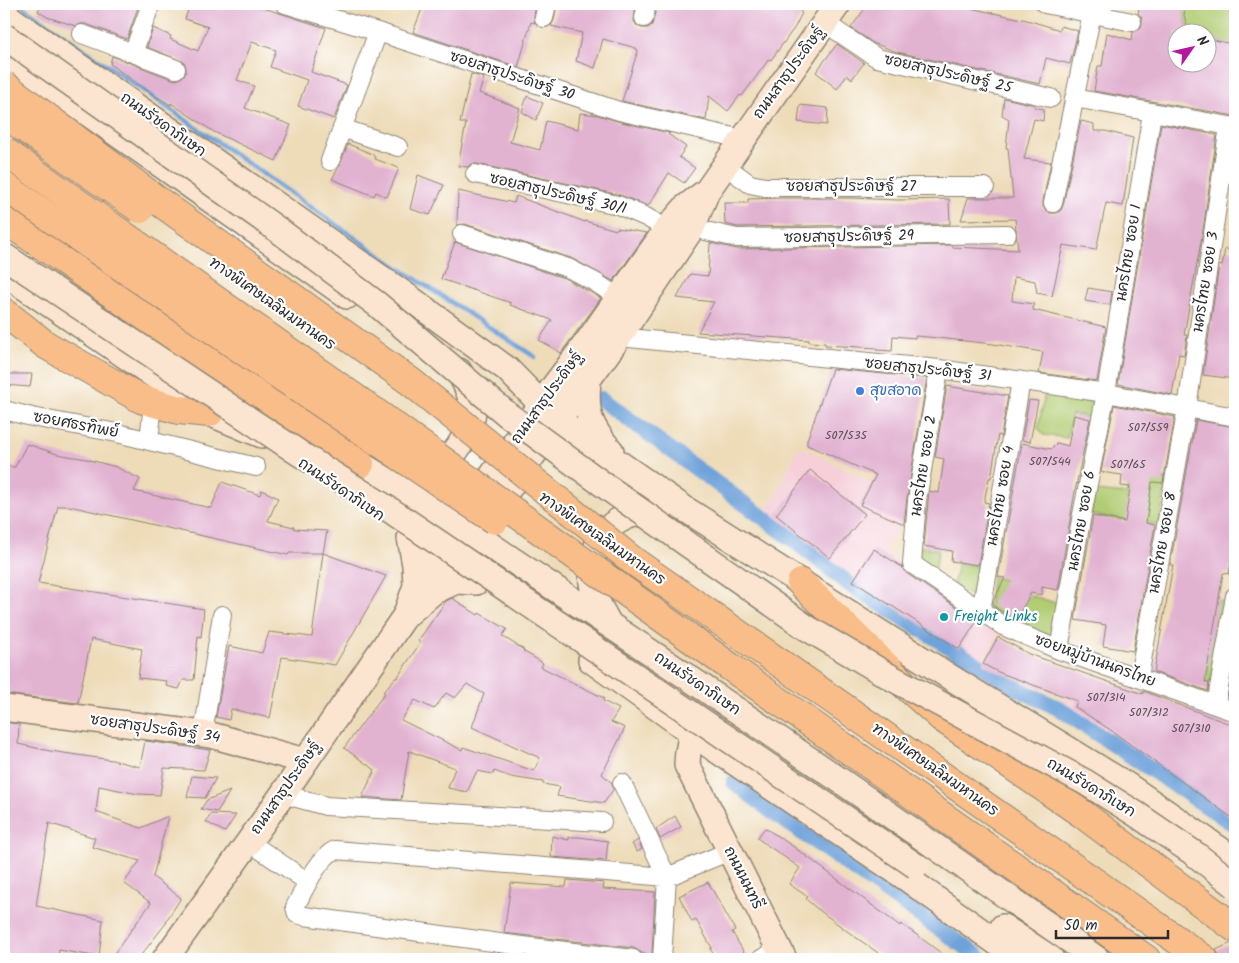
<svg xmlns="http://www.w3.org/2000/svg" width="1239" height="963" viewBox="0 0 1239 963" font-family="Kalam,'Playpen Sans Thai',sans-serif">
  <style>
    .built { fill: #f6cfd9 }
    .green { fill: #b1cc72; stroke: #6e7c4e }
    .lines { fill: none; stroke-linecap: round; stroke-linejoin: round }
    .stream { stroke: #6ea2da; stroke-width: 4.5 }
    .canal { stroke: #6ea2da; stroke-width: 16 }
    .building { fill: #e2b3d1; fill-rule: evenodd }
    .street-casing { stroke: #8c8472; stroke-width: 20 }
    .secondary-casing { stroke: #8c8472; stroke-width: 28 }
    .highway-casing { stroke: #8c8472; stroke-width: 30 }
    .street { stroke: #fff; stroke-width: 18 }
    .secondary { stroke: #fce5d0; stroke-width: 25 }
    .highway { stroke: #f8bd89; stroke-width: 28 }
    .secondary-bridge-casing { stroke: #8c8472; stroke-width: 28; stroke-linecap: butt }
    .highway-bridge-casing { stroke: #8c8472; stroke-width: 30; stroke-linecap: butt }
    .secondary-bridge { stroke: #fce5d0; stroke-width: 25 }
    .highway-bridge { stroke: #f8bd89; stroke-width: 28 }
    .shop-dot { fill: #3f7fe0; stroke: #fff; stroke-width: 2 }
    .culture-dot { fill: #0f9aa8; stroke: #fff; stroke-width: 2 }
    .labels { text-anchor: middle; dominant-baseline: central; stroke-width: 4.5; stroke-linejoin: round; paint-order: stroke }
    .number-label { font-size: 12px; fill: #594d54 }
    .street-label { font-size: 15px; fill: #2b2b2b; stroke: #fff }
    .shop-label { font-size: 15px; fill: #366cbe; stroke: #fff; text-anchor: start }
    .culture-label { font-size: 15px; fill: #0d838f; stroke: #fff; text-anchor: start }
  </style>
  <rect width="100%" height="100%" fill="#fff"/>
  <filter id="ink" filterUnits="userSpaceOnUse"><feTurbulence type="fractalNoise" baseFrequency=".02" numOctaves="2"/><feDisplacementMap in="SourceGraphic" scale="10" xChannelSelector="R" yChannelSelector="G"/><feConvolveMatrix kernelMatrix="1 2 1 2 8 2 1 2 1" color-interpolation-filters="sRGB"/></filter>
  <filter id="wash" filterUnits="userSpaceOnUse"><feTurbulence type="fractalNoise" baseFrequency=".0096" numOctaves="4" result="noise"/><feDisplacementMap in="SourceGraphic" scale="20" xChannelSelector="R" yChannelSelector="G"/><feGaussianBlur stdDeviation="1.12" result="paint"/><feColorMatrix in="noise" values="0 0 0 0 0 0 0 0 0 0 0 0 0 0 0 0 0 1.4 0 .05"/><feComposite in="paint" operator="in"/></filter>
  <g filter="url(#wash)">
    <rect width="100%" height="100%" fill="#eedcb9"/>
    <path class="built" d="M799,446L911,504L884,552L1001,627L980,664L848,581L852,575L767,513Z
      M1057,695L1235,763V824L1107,735Z"/>
    <path class="green" d="M1186,4H1235V45L1207,38L1206,32H1189L1184,15Z
      M1045,393L1095,403L1093,418L1072,414L1067,438L1043,435L1038,428Z
      M1167,479L1159,525L1091,515L1095,491L1126,494L1132,480Z
      M916,546L939,550L934,573L920,564Z
      M958,563L982,567L978,596L974,598L953,585Z
      M992,577L1028,585L1026,594L1059,604L1053,642L989,610Z
      M1215,600L1226,602L1210,685L1202,683Z"/>
    <g class="lines">
      <path class="stream" d="M19,4L394,265L535,357"/>
      <path class="canal" d="M601,399L790,537L849,584L1010,685L1060,709L1235,825
        M734,782L771,811L982,959"/>
    </g>
    <g id="blocks">
      <path class="building" d="M42,4H132L138,7L127,39L86,24H81L76,26L47,17L38,11Z
        M190,4H251L326,28L311,72L347,85L334,119L298,106L307,80L270,67L276,50L252,42L237,80L254,86L245,108L291,125L276,161L214,132L171,103V105L155,96L110,64L112,56L172,79L177,80L182,77L186,73V68L184,62L147,47L153,28L171,36L170,39L198,51L208,27L185,19Z
        M424,4H536L534,16L535,23L531,22L518,67L413,32Z
        M557,4H636L634,21L637,26L642,28H648L652,25L657,4H775L797,8L802,13L795,27L771,60L769,59L742,96L740,95L728,111L709,96L706,120L622,101L638,50L636,49V48L603,39L595,68L576,61L582,33L551,26L554,20Z
        M868,4H961L960,6L1027,20L1060,30L1061,26L1078,31L1070,64L1046,58L1040,84L897,52L873,43L851,28Z
        M1140,4H1186L1184,15L1189,32H1176V62H1206V38L1235,45V116L1094,91L1098,66H1102L1107,33L1132,40L1133,32L1140,29L1142,25V18L1138,13Z
        M837,44L864,63L852,79L847,75L837,89L816,72Z
        M471,74L484,78L479,93L520,108L510,142L540,150L546,121L578,129L580,113L598,115L617,121L670,133L668,134L686,147L679,157L695,168L684,183L669,173L648,206L620,195L477,164H471L467,167L459,166L460,155L466,123H460Z
        M527,96L543,103L536,120L522,112Z
        M1004,98L1035,105L1034,107L1044,109L1043,121L1034,119L1024,159L1051,162L1043,201V207L1050,213H1057L1061,210L1063,205L1081,121L1094,124V131H1105L1133,138L1123,206L1106,203L1096,250L1063,245L1052,296L1037,293L1035,281L1014,277L1012,301L1034,304L1033,310L1106,327L1097,381L1039,373L1043,352L993,344L928,337L915,336V338L893,336L892,351L876,350L877,348L825,345V343L809,342V340L698,332L714,302L677,298L690,274L708,276L710,243L737,249L951,245L952,247L1018,250L1015,219L961,220L968,198H1013L1008,148H1006L1009,119L1002,115Z
        M800,105L828,108L827,125L798,122Z
        M1161,124L1217,135L1202,236L1184,335H1187L1184,355L1179,354L1172,395L1118,384Z
        M348,144L372,154L375,157V159L399,168L387,197L376,192L374,196L332,179L340,165Z
        M418,175L444,185L430,215L410,209Z
        M458,191L514,203L516,196L585,222V221L616,230L617,228L647,233L613,281L571,258L465,224L457,225Z
        M780,198H850L898,200L949,199L950,224L738,227L725,224L724,203H748V199Z
        M455,242L564,278L601,298L561,353L539,340L552,320L510,305L511,303L441,279Z
        M1225,249L1235,251V322L1232,348L1235,349V379L1203,375L1219,265L1222,266Z
        M1088,288L1112,292L1110,305L1085,301Z
        M832,369L927,378L907,498L904,524L860,505L876,475L807,445V440Z
        M4,374H32L30,387L4,385Z
        M947,386L1008,396L1001,436L998,435L991,478H989L984,502L989,503L978,565L951,561L952,551L924,546L929,491L939,493L944,459L935,457Z
        M1029,400L1038,401L1030,442L1022,440Z
        M1114,405L1175,417L1163,483L1152,482L1146,523L1155,525L1133,651L1103,646L1106,625L1075,620L1093,516L1125,522L1130,487L1121,486L1122,475L1101,472Z
        M1074,415L1090,419L1075,491L1058,590L1042,587V595L1031,593L1016,620L993,606L994,600L1005,578L998,577L1022,443L1051,449L1057,443L1068,446Z
        M1196,420L1235,427V504L1233,515H1235V540L1229,574L1223,573L1205,682L1209,683L1208,691L1154,672L1173,565H1170Z
        M27,444L57,454L86,459L116,467L140,479L134,491L211,508L222,482L260,495L262,490L278,498L268,521L294,527V529L327,531L323,553H289L288,555L69,506H58L38,583L204,609L201,637L198,636L194,680H183L179,689L166,686L167,681L138,678L142,649L91,639L78,703L4,694V466L15,467Z
        M810,470L865,514L830,558L776,515Z
        M874,549L902,567L906,573L977,621L959,649L853,581Z
        M323,553L386,576L335,665L282,657L270,718L231,709L229,720L216,717L229,646L262,653L269,632L312,637Z
        M452,598L478,615L479,613L507,629L502,636L524,650L523,651L543,663L541,667L604,698L603,701L619,709L611,722L625,728L602,774L612,783L613,790L604,803L557,796L560,787L543,784V782L511,777L494,771L493,774L477,771L467,792L448,788L455,768L409,751L401,800L362,797L375,770L344,748L385,693L383,692L395,678H397L420,643L418,641L446,601ZM467,684L484,694L472,727L540,758L534,771L463,747L462,750L401,720L415,700L434,709L446,693L455,698Z
        M998,637L1029,654L1143,694V691L1235,726V820L1112,731L1075,707L1077,701L998,672L983,664Z
        M1230,686L1235,687V701L1228,698Z
        M4,722L19,724L18,744L50,751L112,760L140,767L145,741L210,750L204,770L164,768L160,795L138,794L99,786L96,812L141,828L168,816L153,877L181,898L166,921L167,922L138,959H110L151,903L124,883L140,861L92,847L95,838L49,823L36,906L103,920L99,957L59,950L58,959H4V890L9,852L4,851Z
        M192,776L216,778L205,798L187,797Z
        M230,791L217,812L201,809L207,800Z
        M211,814L236,815L225,832L206,822Z
        M675,816L681,827L660,839L656,829Z
        M765,828L794,847L900,926L901,924L921,938L949,959H887L851,934L815,907L806,899L808,897L789,884L800,868L757,838Z
        M552,836L569,840V837H579L608,841L606,861L551,857Z
        M638,840L642,849L637,852L632,844Z
        M567,880L604,883L603,889L655,892L652,955L642,953L634,948L504,933L511,883L566,887Z
        M708,882L735,930L732,932L748,959H717L710,949L712,948L696,920L692,922L679,896Z
        M1231,943H1235V959H1221L1216,950Z"/>
    </g>
  </g>
  <g filter="url(#ink)">
    <use href="#blocks" fill-opacity="0" stroke="#8c8472" stroke-width="1"/>
    <g class="lines">
      <g class="street-casing">
        <path id="street" d="M285,4L378,32L619,111L742,139
          M1045,4L1132,22
          M544,18L547,4
          M644,18L647,4
          M825,23L877,58L1051,98
          M82,34L176,69
          M133,53L151,4
          M1074,98L1235,127
          M342,128L398,147
          M330,161L378,32
          M724,165L750,184L765,187H985
          M475,174L618,205L646,217L667,229
          M1053,203L1092,13
          M692,228L737,238L1007,234
          M462,234L568,268L595,282L619,298
          M619,337L939,369L1106,393L1235,417
          M939,369L917,500L912,564L1003,626L1059,650L1235,712
          M4,410L32,417L117,433L256,467
          M149,441L153,403
          M981,611L1021,381
          M1059,650L1081,520L1106,393L1152,113
          M1139,677L1187,408L1229,126
          M1216,705L1235,596
          M203,734L222,615
          M622,783L667,877L662,959
          M283,794L326,806L602,822
          M249,842L308,882
          M633,959L514,945L304,916L297,914L295,907C304,890 318,858 335,850L667,877L730,851
          M761,959L779,949"/>
      </g>
      <g class="secondary-casing">
        <path id="secondary" d="M4,14L411,299L507,369L558,421L685,509L950,677L1128,786L1235,860
          M4,54L347,296
          M4,273L209,413L262,435
          M588,380C585,413 589,426 611,451
          M341,458L360,464L475,535L692,680L841,781L1097,959
          M430,476C449,466 474,429 473,408C472,395 464,382 459,371
          M410,538L415,565L416,586
          M434,591L456,581L476,582
          M406,614L416,586L552,389L591,337L667,229L686,207L707,191L838,4
          M609,624C603,613 595,601 593,589C587,561 598,528 626,517C636,512 649,513 660,511
          M591,660L715,749L909,880L1020,959
          M4,708L211,735L305,761
          M699,720C691,734 687,748 687,765L784,959
          M1003,927L1051,959
          M165,959L283,794L405,616L434,591L619,337L692,228L707,191"/>
      </g>
      <g class="highway-casing">
        <path id="highway" d="M4,219L270,403L360,464
          M4,312L46,345L141,399L179,410L209,413
          M632,560L1093,881L1204,959
          M801,583L904,684L942,718L1081,813L1235,928
          M729,666L1146,959"/>
      </g>
      <use href="#street" class="street"/>
      <use href="#secondary" class="secondary"/>
      <use href="#highway" class="highway"/>
      <g class="secondary-bridge-casing">
        <path id="secondary-bridge" d="M4,36L281,232L378,305L508,415L619,496L807,628L892,678L1085,782L1136,814L1195,854L1235,885
          M4,256L302,455L390,510L916,866"/>
      </g>
      <g class="highway-bridge-casing">
        <path id="highway-bridge" d="M4,85L157,200L411,382L632,560
          M4,114L140,209
          M4,151L375,412L729,666
          M4,186L270,369L495,520"/>
      </g>
      <use href="#secondary-bridge" class="secondary-bridge"/>
      <use href="#highway-bridge" class="highway-bridge"/>
    </g>
  </g>
  <circle class="shop-dot" cx="860" cy="391" r="5"/>
  <circle class="culture-dot" cx="944" cy="617" r="5"/>
  <g class="labels">
    <g class="number-label">
      <text x="1148" y="427">507/559</text>
      <text x="846" y="435">507/535</text>
      <text x="1050" y="461">507/544</text>
      <text x="1128" y="464">507/65</text>
      <text x="1106" y="697">507/314</text>
      <text x="1149" y="712">507/312</text>
      <text x="1191" y="728">507/310</text>
    </g>
    <g class="street-label">
      <text transform="translate(789 73) rotate(-54)">ถนนสาธุประดิษฐ์</text>
      <text transform="translate(948 74) rotate(13)">ซอยสาธุประดิษฐ์ 25</text>
      <text transform="translate(512 76) rotate(18)">ซอยสาธุประดิษฐ์ 30</text>
      <text transform="translate(163 125) rotate(35)">ถนนรัชดาภิเษก</text>
      <text x="851" y="187">ซอยสาธุประดิษฐ์ 27</text>
      <text transform="translate(558 194) rotate(13)">ซอยสาธุประดิษฐ์ 30/1</text>
      <text transform="translate(849 237) rotate(-1)">ซอยสาธุประดิษฐ์ 29</text>
      <text transform="translate(1129 253) rotate(-81)">นครไทย ซอย 1</text>
      <text transform="translate(1206 282) rotate(-81)">นครไทย ซอย 3</text>
      <text transform="translate(272 304) rotate(35)">ทางพิเศษเฉลิมมหานคร</text>
      <text transform="translate(928 370) rotate(6)">ซอยสาธุประดิษฐ์ 31</text>
      <text transform="translate(547 398) rotate(-54)">ถนนสาธุประดิษฐ์</text>
      <text transform="translate(76 425) rotate(11)">ซอยศธรทิพย์</text>
      <text transform="translate(924 466) rotate(-81)">นครไทย ซอย 2</text>
      <text transform="translate(341 490) rotate(34)">ถนนรัชดาภิเษก</text>
      <text transform="translate(1001 496) rotate(-80)">นครไทย ซอย 4</text>
      <text transform="translate(1082 521) rotate(-80)">นครไทย ซอย 6</text>
      <text transform="translate(602 539) rotate(35)">ทางพิเศษเฉลิมมหานคร</text>
      <text transform="translate(1163 543) rotate(-80)">นครไทย ซอย 8</text>
      <text transform="translate(1095 661) rotate(20)">ซอยหมู่บ้านนครไทย</text>
      <text transform="translate(697 684) rotate(34)">ถนนรัชดาภิเษก</text>
      <text transform="translate(155 729) rotate(8)">ซอยสาธุประดิษฐ์ 34</text>
      <text transform="translate(935 770) rotate(35)">ทางพิเศษเฉลิมมหานคร</text>
      <text transform="translate(286 788) rotate(-55)">ถนนสาธุประดิษฐ์</text>
      <text transform="translate(1091 788) rotate(31)">ถนนรัชดาภิเษก</text>
      <text transform="translate(743 878) rotate(63)">ถนนนนทรี</text>
    </g>
    <g class="shop-label">
      <text x="870" y="391">สุขสอาด</text>
    </g>
    <g class="culture-label">
      <text x="954" y="617">Freight Links</text>
    </g>
  </g>
  <rect width="1239" height="963" fill="none" stroke="#fff" stroke-width="20"/>
  <g transform="translate(1192 48) rotate(56)"><circle r="24" fill="#ffffff" stroke="#aaaaaa"/>
  <path d="M0-4L9 19L0 12L-9 19Z" fill="#b5179e"/>
  <text y="-8" font-size="14" font-weight="bold" text-anchor="middle" fill="#2b2b2b">N</text>
  </g>
  <path d="M1056 930v8h112v-8" fill="none" stroke="#2b2b2b" stroke-width="2.5"/>
  <text x="1064" y="930" font-size="15" fill="#2b2b2b" stroke="#ffffff" stroke-width="4" paint-order="stroke">50 m</text>
</svg>
